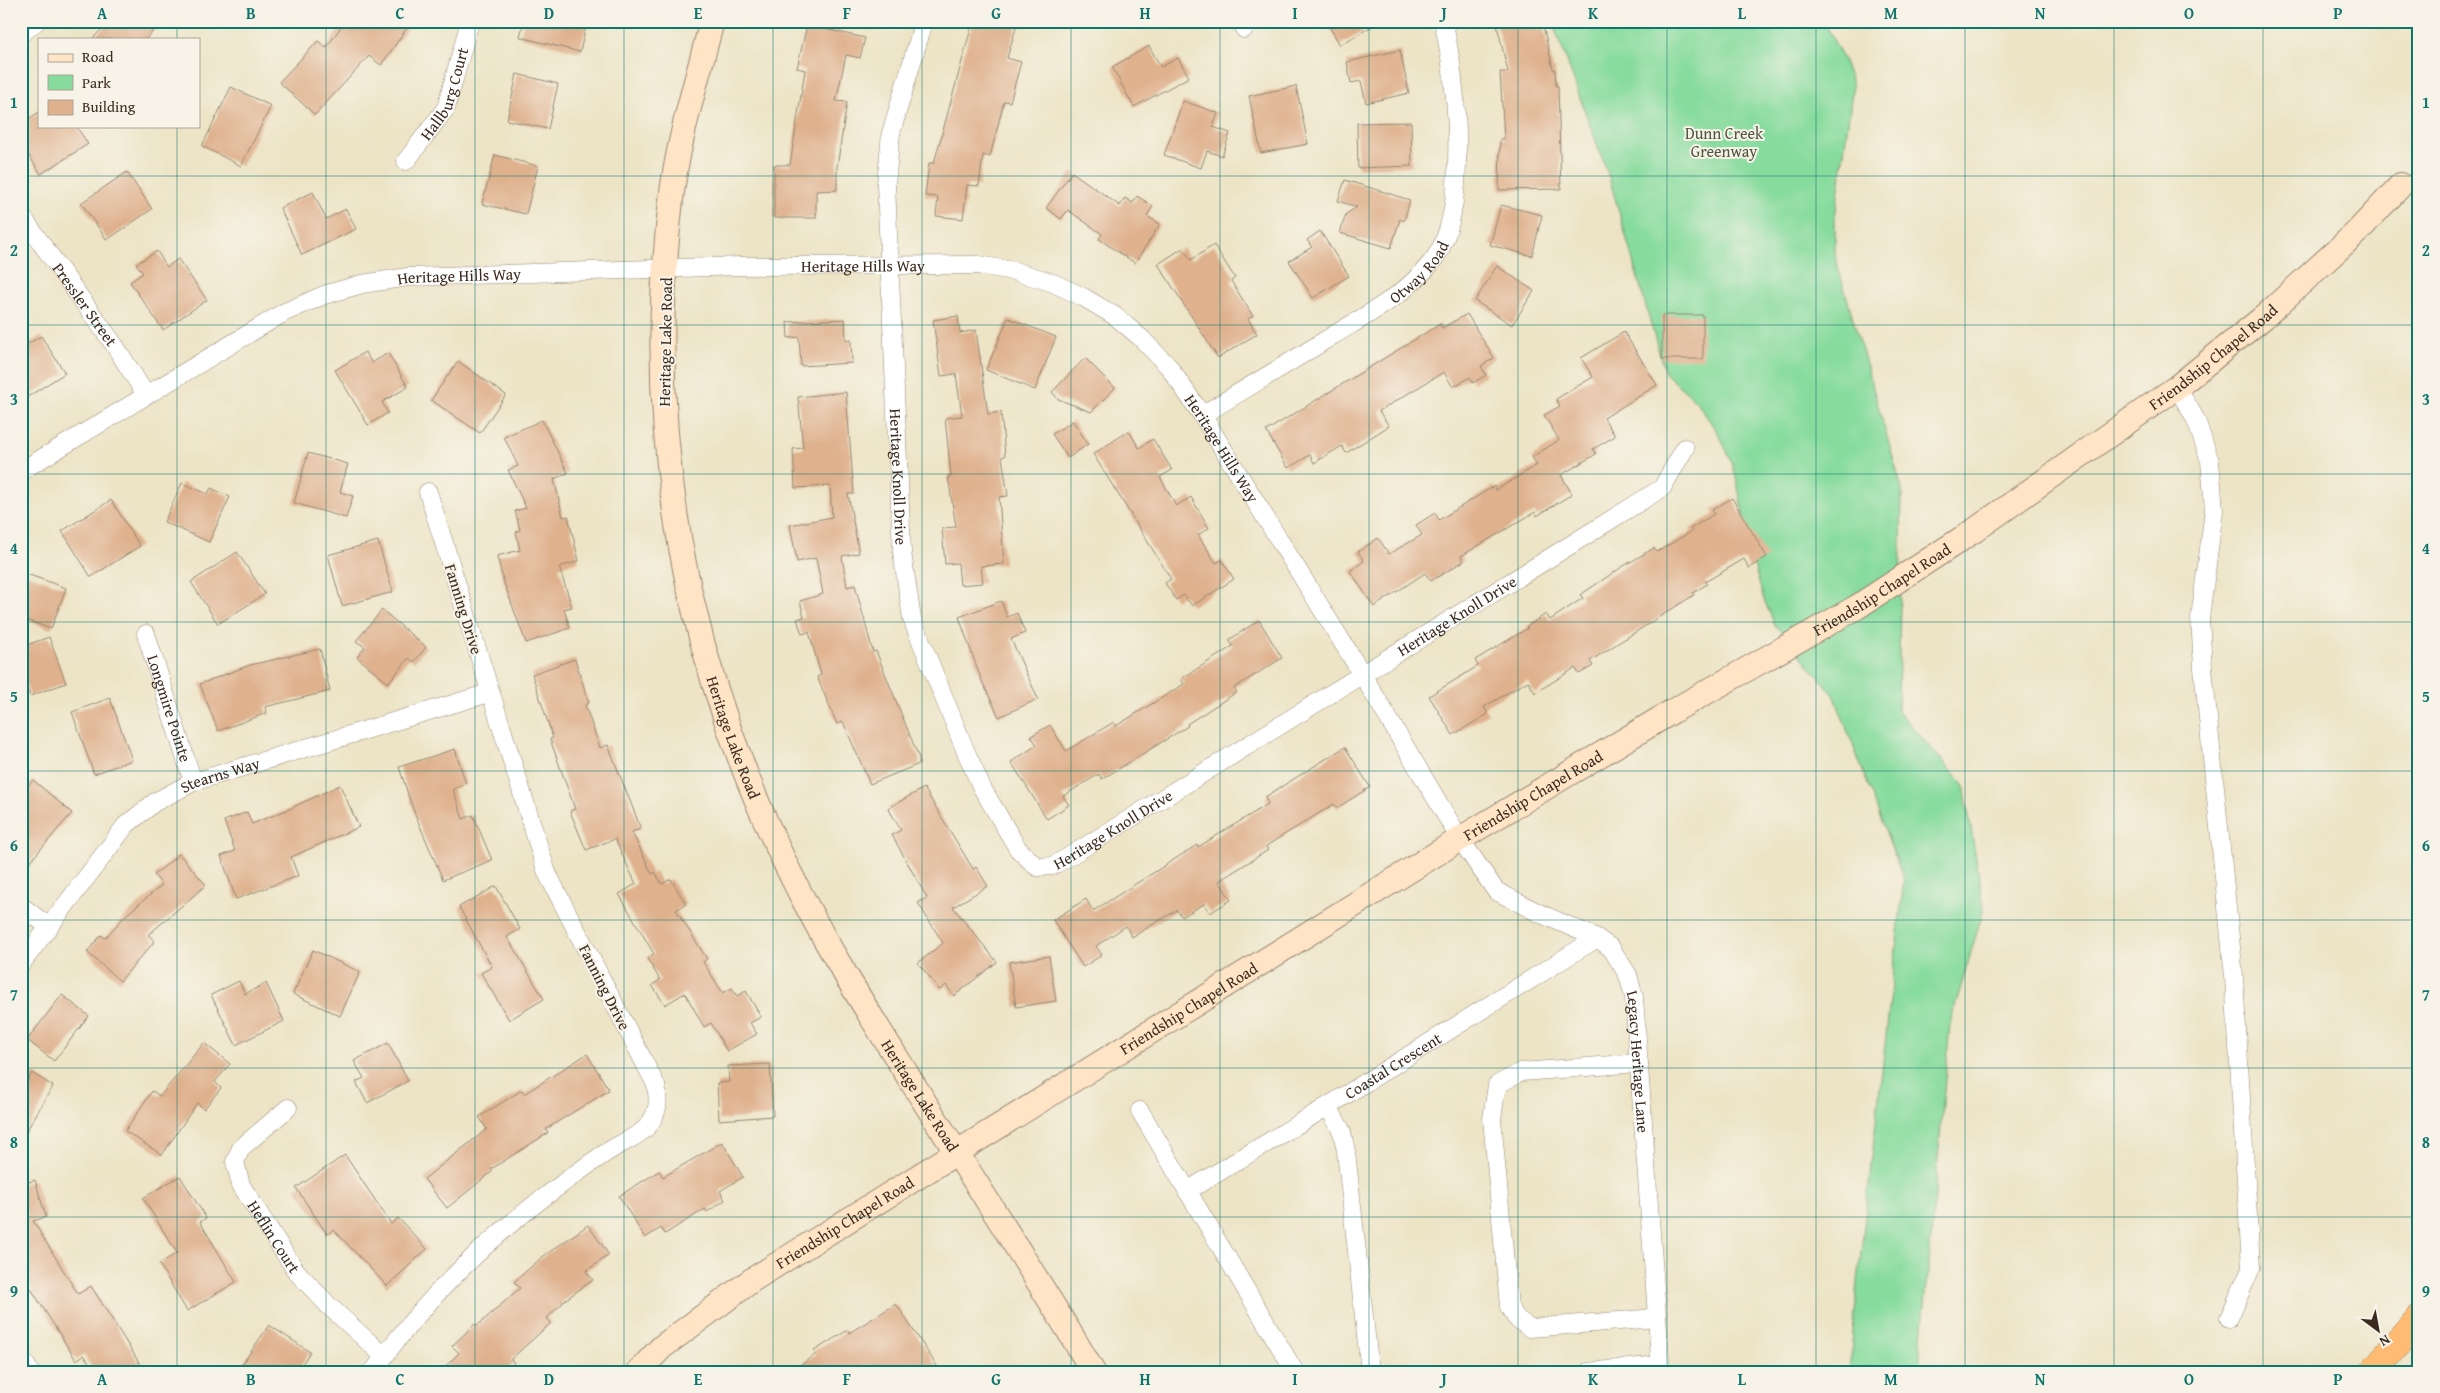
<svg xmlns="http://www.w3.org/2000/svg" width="2440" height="1393" viewBox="0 0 2440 1393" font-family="'Gentium Book Plus',serif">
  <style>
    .green { fill: #86db9d; stroke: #60825e }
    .building { fill: #dfb18d }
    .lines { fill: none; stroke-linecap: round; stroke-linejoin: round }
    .street-casing { stroke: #948772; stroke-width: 19 }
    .secondary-casing { stroke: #948772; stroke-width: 26 }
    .highway-casing { stroke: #948772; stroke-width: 29 }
    .street { stroke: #fff; stroke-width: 18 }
    .secondary { stroke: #ffe4c6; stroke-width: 24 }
    .highway { stroke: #ffbb71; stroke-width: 28 }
    .grid { fill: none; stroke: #0f766e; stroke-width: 1; stroke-opacity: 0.55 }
    .labels { text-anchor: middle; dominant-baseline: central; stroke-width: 4; stroke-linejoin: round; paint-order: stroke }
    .street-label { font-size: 16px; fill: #3b2a1e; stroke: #f7f3e8 }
    .park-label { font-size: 16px; fill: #4e563e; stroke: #f7f3e8 }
    .neatline { fill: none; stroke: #0f766e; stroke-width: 2 }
    .grid-label { font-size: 16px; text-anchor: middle; font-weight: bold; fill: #0f766e }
  </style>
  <rect width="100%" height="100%" fill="#f7f3e8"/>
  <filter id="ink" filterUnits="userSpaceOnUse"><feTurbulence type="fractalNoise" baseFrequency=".02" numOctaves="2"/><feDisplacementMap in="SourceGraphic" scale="10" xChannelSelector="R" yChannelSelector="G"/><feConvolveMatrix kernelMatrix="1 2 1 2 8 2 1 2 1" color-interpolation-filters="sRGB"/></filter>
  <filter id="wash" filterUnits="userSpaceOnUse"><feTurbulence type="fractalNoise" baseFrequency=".0096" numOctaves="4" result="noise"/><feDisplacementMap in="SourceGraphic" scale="20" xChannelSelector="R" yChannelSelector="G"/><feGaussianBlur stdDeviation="1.12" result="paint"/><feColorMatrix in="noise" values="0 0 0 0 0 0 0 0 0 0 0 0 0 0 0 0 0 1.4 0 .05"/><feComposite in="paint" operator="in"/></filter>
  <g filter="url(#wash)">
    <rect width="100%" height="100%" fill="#ede4c6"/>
    <path class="green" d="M1552,21H1824L1844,61L1853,86L1835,218V256L1902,489L1898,711L1964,785L1984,908L1950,1024L1919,1372H1849L1861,1252L1904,880L1834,695L1775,625L1764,600L1751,555L1737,482L1732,463L1720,436L1696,401L1665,373L1609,177Z"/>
    <g id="blocks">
      <path class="building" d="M110,21H162L146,39H92Z
        M345,21H412L381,65L369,56L315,115L279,82L318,41L326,48Z
        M524,21H587L580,52L520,37Z
        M973,21H1018L1007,58L1021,62L1010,102L1004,101L990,157L983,155L979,186L967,185L963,219L936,216L938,197L925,196L929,163H934Z
        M1326,21H1381L1340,45Z
        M1496,21H1542L1553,69H1555L1556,86H1558L1561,189L1499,190L1500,139H1504L1500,72H1508Z
        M807,25L865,38L860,58L846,55L836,101L847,102L837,167V190L816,191V218H774V165H790L805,70L797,68Z
        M1149,46L1161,67L1178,58L1189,77L1134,107L1112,67Z
        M1400,50L1409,93L1366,103L1361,81L1351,83L1347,62Z
        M517,74L558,84L548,129L507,120Z
        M1296,86L1308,144L1261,153L1249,96Z
        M231,87L271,106L241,166L202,146Z
        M1183,101L1218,113L1213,127L1230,133L1222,156L1207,151L1201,168L1164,155Z
        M39,112V126H76L88,144L41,174L21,144V124Z
        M1411,122L1412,166L1358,168L1357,123Z
        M495,155L538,166L526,214L482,204Z
        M127,172L152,209L107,240L81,203Z
        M1072,172L1120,206L1125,198L1133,203L1137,196L1153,206L1147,216L1160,224L1135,263L1099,239L1102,234L1068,210L1061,219L1046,208Z
        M1345,180L1410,200L1404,221L1400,219L1391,248L1340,233L1346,214L1357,207L1338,201Z
        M313,192L326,219L346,209L356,229L302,255L280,208Z
        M1501,205L1542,215L1532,256L1490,245Z
        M1320,231L1349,276L1313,298L1289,261L1312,247L1307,240Z
        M1214,245L1235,278L1231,281L1253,316L1248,319L1257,334L1218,358L1158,264L1183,248L1191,260Z
        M157,251L167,267L178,259L207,300L163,330L130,282L143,273L136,264Z
        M1497,266L1534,291L1512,325L1475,301Z
        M1467,314L1494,358L1481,366L1486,375L1473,383L1470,377L1453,387L1444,372L1379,411L1389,426L1346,453L1342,446L1314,463L1310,455L1288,468L1266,431L1440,324L1442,328Z
        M1662,315H1703V359H1662Z
        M958,316L960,333L976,330L988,414L1001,412L1005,456L1002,457L1008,496L999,497L1004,564L981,566L983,583L960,585L958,563L945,564L942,528L956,527L948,476H951L945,418L962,416L956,374L941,376L933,320Z
        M1008,318L1056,337L1035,390L986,370Z
        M845,319L846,340H851L852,363L801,366L799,337L788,338L787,322Z
        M1624,332L1657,385L1604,418L1615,436L1593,449L1596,454L1561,475L1572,494L1537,516L1535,512L1461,556L1464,561L1431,581L1425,573L1374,607L1350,571L1364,561L1358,552L1378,538L1389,554L1422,535L1416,525L1435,513L1439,520L1494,486L1496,490L1537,465L1532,457L1559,440L1544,415L1560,406L1556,399L1593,377L1581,358Z
        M41,336L65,373L21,401V348Z
        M365,352L372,363L388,353L408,387L382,402L388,413L368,425L335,370Z
        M1085,358L1115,388L1091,412L1058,399L1052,392Z
        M458,361L506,395L480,433L431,400Z
        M846,392L854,494H848L859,553L842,556L847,587L855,585L873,652L876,651L919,758V764L870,784L843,722L837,724L817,677L821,675L809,632L802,634L797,619L804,617L800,601L823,594L816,558L797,562L790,525L832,517L830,486L795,488L793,449L803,448L798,397Z
        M542,420L568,473L554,479L563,517L568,516L579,561L559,567L572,607L564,609L570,628L526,643L503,580L497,556L520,550L516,532L520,530L515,511L526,508L508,470L518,466L504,437Z
        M1073,421L1088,444L1068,458L1052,434Z
        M1129,431L1139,448L1153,439L1172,470L1160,477L1176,506L1191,497L1209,528L1198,535L1216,563L1222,560L1234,579L1192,606L1184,595L1176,600L1165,583L1171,579L1093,454Z
        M308,453L348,464L340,492L353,496L346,518L294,503Z
        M182,483L208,494L211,488L230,497L209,542L164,522Z
        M1732,498L1767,557L1749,568L1744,559L1705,582L1707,584L1693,593L1694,595L1590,661L1593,666L1579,674L1575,668L1535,693L1528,681L1484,707L1488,714L1453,735L1429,696L1478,666L1475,660L1528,628L1526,627L1546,614L1550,620L1583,598L1580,595L1622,567L1654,548L1657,552L1692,531L1690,529L1714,514L1712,510Z
        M111,500L140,546L91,577L62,531Z
        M378,541L393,592L342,606L328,555Z
        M237,552L265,594L218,624L191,582Z
        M21,572L66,588L51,629L21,618Z
        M1001,601L1007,617L1017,613L1025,633L1011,639L1038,699L999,717L981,679L959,617Z
        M382,610L426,647L414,662L409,658L388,683L357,657L365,647L356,641Z
        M1259,620L1282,658L1234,688L1237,692L1187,724L1188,726L1102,779L1099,774L1063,796L1069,805L1047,819L1011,762L1037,745L1031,736L1050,725L1066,751L1114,722L1116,726L1184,684L1181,679L1233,646L1229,640Z
        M49,637L66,683L30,696L21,673V647Z
        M320,649L330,691L265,707L267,713L218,731L200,684L250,665Z
        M575,659L589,703L585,705L600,748L608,745L641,829L632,832L652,874L655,872L662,884L671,879L686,904L676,910L707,959L703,962L723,993L732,988L737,996L746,991L761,1017L750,1023L757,1034L727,1051L711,1023L704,1027L685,993L665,1005L652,985L660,980L647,958L654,954L619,894L636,884L615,839L586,850L570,811L575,809L550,739L553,738L532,674Z
        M110,698L132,760L94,774L72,712Z
        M1345,747L1370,787L1337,808L1334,804L1266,846L1268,850L1219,881L1231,900L1210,913L1204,904L1182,917L1177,910L1132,937L1126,926L1096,946L1102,955L1083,967L1053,920L1086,899L1093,911L1197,845L1198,847L1268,804L1265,797Z
        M455,749L466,784L453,789L463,819L473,815L492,860L443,880L414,812L399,767Z
        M33,780L72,813L21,872V794Z
        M340,785L359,827L291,857L298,876L236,899L221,856L235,851L224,821L247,812L252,824L289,809Z
        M924,788L973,869L976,867L988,886L953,907L997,962L954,996L946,985L940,990L918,963L943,943L918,903L927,898L892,835L901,830L888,808Z
        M179,854L206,885L148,935L155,941L120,981L87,952L101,935L105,938L126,915L162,885L154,875Z
        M496,886L520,929L507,937L544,999L509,1020L481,973L492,967L459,907Z
        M313,950L360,972L340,1016L293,994Z
        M1049,956L1056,1001L1016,1007L1009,962Z
        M239,981L245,994L266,983L284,1021L236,1045L211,995Z
        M62,995L89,1016L54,1061L27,1040Z
        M204,1043L230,1064L215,1082L221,1088L204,1109L197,1103L162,1155L125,1131L152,1091L160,1096Z
        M388,1043L408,1081L367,1103L356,1082L364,1078L354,1061Z
        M587,1054L609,1090L546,1129L548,1133L491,1169L493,1171L447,1208L424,1179L487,1129L479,1117L522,1090L524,1094Z
        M770,1064L773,1116L719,1120L717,1083L729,1082L728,1066Z
        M32,1073L53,1086L21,1140V1091Z
        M722,1142L743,1177L720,1191L725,1200L707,1212L705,1209L665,1234L661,1228L645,1238L619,1196L659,1171L663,1177Z
        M345,1155L391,1224L398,1218L427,1249L387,1286L334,1230L327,1234L296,1188Z
        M180,1176L206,1218L200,1222L236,1282L187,1311L159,1264L177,1253L143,1198Z
        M35,1180L46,1217L33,1221L78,1294L91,1286L145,1372H95L84,1355L76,1360L21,1273V1185Z
        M588,1225L609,1255L586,1271L593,1280L562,1302L563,1303L547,1318L551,1323L511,1359L514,1363L505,1372H440L459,1353L452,1346L475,1324L477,1326L520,1288L514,1282L541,1258Z
        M896,1304L937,1366L928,1372H791L816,1354L814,1351L848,1330L849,1333Z
        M269,1325L310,1352L297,1372H237Z"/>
    </g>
  </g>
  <g filter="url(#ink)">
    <use href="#blocks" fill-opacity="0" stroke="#948772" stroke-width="1"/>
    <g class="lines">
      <g class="street-casing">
        <g id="street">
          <path id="s1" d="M924,21L891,133L886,184L902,552L912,619L966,752L982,788L1018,849L1037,867L1052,866L1065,859L1662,488L1685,448"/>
          <path d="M1244,29L1251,21"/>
          <path d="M21,34L37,21"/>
          <path id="s2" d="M406,161L446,108L470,21"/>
          <path id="s3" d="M21,215L115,346L146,395"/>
          <path d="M2177,387L2196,420L2210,461L2214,510L2200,618L2203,668L2234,977L2251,1268L2229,1318"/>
          <path id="s4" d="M1202,415C1245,389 1289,363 1332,336C1368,314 1408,294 1434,259C1470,211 1457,78 1443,21"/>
          <path id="s5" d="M21,471L283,313L324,295L362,284L408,277L740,266L978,265L1014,271L1051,282L1083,297L1115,316L1141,338L1169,367L1202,415L1362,674L1460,839L1496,891L1539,913L1597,938L1611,948L1628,975L1634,997L1661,1372"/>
          <path id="s6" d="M146,634L193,782"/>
          <path d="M21,906L48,926"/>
          <path id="s7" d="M21,964L126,825L155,802L193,782L489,693"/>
          <path d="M1639,1063L1521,1072L1497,1085L1492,1119L1509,1307L1517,1319L1530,1328L1657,1318"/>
          <path d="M1328,1106L1342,1132L1346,1151L1370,1372"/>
          <path id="s8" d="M288,1108L241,1148L235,1162L241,1185L296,1271L329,1306L384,1356"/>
          <path d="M1140,1111L1295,1372"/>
          <path id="s9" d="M1187,1191L1328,1106L1597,938"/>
          <path d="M21,1357L30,1372"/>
          <path d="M373,1372C423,1300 491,1235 562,1184C578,1172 595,1159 612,1149C623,1142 639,1136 647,1127C659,1113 659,1102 656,1085L547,873L428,492"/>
          <path d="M1588,1372L1660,1365"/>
        </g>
      </g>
      <g class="secondary-casing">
        <g id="secondary">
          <path id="s10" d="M712,21C697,80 678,139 671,200C638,473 701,731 841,967C899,1065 963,1161 1024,1259C1047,1296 1071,1333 1093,1372"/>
          <path id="s11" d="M638,1372L662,1347L752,1280L1460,839L1673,711L1857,607L1975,530L2177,387L2264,317L2358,231L2401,185"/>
        </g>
      </g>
      <g class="highway-casing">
        <path id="highway" d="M2373,1372L2419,1319"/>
      </g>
      <use href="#street" class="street"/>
      <use href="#secondary" class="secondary"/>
      <use href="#highway" class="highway"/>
    </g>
  </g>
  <path class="grid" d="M177,21V39M326,21V1372M475,21V1372M624,21V1372M773,21V1372M922,21V1372M1071,21V1372M1220,21V1372M1369,21V1372M1518,21V1372M1667,21V1372M1816,21V1372M1965,21V1372M2114,21V1372M2263,21V1372M177,126V1372M21,176H2419M21,325H2419M21,474H2419M21,622H2419M21,771H2419M21,920H2419M21,1068H2419M21,1217H2419"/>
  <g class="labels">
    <g class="street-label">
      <text stroke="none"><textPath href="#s2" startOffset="79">Hallburg Court</textPath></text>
      <text stroke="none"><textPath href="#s5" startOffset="892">Heritage Hills Way</textPath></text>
      <text stroke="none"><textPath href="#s4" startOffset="261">Otway Road</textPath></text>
      <text stroke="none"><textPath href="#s5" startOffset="488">Heritage Hills Way</textPath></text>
      <text stroke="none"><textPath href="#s3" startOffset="110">Pressler Street</textPath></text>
      <text transform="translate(665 342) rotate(-89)">Heritage Lake Road</text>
      <text stroke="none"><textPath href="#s11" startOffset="1876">Friendship Chapel Road</textPath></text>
      <text stroke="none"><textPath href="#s5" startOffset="1326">Heritage Hills Way</textPath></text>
      <text stroke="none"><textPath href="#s1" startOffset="461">Heritage Knoll Drive</textPath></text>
      <text stroke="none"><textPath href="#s11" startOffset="1471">Friendship Chapel Road</textPath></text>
      <text transform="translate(464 609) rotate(73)">Fanning Drive</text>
      <text stroke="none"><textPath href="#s1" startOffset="1375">Heritage Knoll Drive</textPath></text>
      <text stroke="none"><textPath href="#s6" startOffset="78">Longmire Pointe</textPath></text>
      <text stroke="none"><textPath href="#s10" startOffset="730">Heritage Lake Road</textPath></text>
      <text stroke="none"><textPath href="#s7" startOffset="282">Stearns Way</textPath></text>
      <text stroke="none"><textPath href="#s11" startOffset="1066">Friendship Chapel Road</textPath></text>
      <text stroke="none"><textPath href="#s1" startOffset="970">Heritage Knoll Drive</textPath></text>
      <text transform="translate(605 987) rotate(63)">Fanning Drive</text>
      <text stroke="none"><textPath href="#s11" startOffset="661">Friendship Chapel Road</textPath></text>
      <text stroke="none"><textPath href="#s5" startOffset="2095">Legacy Heritage Lane</textPath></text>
      <text stroke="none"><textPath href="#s9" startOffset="241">Coastal Crescent</textPath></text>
      <text stroke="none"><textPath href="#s10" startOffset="1135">Heritage Lake Road</textPath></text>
      <text stroke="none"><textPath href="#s11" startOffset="256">Friendship Chapel Road</textPath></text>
      <text stroke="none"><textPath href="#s8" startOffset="162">Heflin Court</textPath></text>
    </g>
    <g class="park-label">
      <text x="1724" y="133">Dunn Creek<tspan x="1724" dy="18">Greenway</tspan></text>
    </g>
  </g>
  <rect width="2440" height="1393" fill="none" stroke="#f7f3e8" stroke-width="55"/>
  <rect x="38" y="38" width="162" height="90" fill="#f7f3e8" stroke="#aca397"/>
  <rect x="48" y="54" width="25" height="8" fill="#ffe4c6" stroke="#aca397"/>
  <text x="82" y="62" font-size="15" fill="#3b2a1e">Road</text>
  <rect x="48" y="75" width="25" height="15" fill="#86db9d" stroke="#aca397"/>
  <text x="82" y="88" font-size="15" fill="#3b2a1e">Park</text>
  <rect x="48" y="100" width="25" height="15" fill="#dfb18d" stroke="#aca397"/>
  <text x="82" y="112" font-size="15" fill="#3b2a1e">Building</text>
  <g transform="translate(2378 1330) rotate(148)" stroke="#f7f3e8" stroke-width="4" paint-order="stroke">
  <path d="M0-4L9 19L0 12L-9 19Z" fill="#3b2a1e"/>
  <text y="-8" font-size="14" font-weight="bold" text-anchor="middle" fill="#3b2a1e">N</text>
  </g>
  <rect x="28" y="28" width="2384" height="1338" class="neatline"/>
  <g class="grid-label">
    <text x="102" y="19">A</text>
    <text x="251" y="19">B</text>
    <text x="400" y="19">C</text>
    <text x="549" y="19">D</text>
    <text x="698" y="19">E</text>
    <text x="847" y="19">F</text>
    <text x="996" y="19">G</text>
    <text x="1145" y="19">H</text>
    <text x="1295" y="19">I</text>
    <text x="1444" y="19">J</text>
    <text x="1593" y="19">K</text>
    <text x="1742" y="19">L</text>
    <text x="1891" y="19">M</text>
    <text x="2040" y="19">N</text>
    <text x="2189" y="19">O</text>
    <text x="2338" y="19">P</text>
    <text x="14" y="108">1</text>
    <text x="2426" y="108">1</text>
    <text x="14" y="256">2</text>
    <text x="2426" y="256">2</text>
    <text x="14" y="405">3</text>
    <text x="2426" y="405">3</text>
    <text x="14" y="554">4</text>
    <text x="2426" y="554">4</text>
    <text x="14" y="702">5</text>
    <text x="2426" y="702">5</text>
    <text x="14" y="851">6</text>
    <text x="2426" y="851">6</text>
    <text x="14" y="1000">7</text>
    <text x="2426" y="1000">7</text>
    <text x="14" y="1148">8</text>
    <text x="2426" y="1148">8</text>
    <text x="14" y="1297">9</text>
    <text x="2426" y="1297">9</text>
    <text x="102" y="1385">A</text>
    <text x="251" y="1385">B</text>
    <text x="400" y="1385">C</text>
    <text x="549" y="1385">D</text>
    <text x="698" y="1385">E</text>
    <text x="847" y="1385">F</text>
    <text x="996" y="1385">G</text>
    <text x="1145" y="1385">H</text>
    <text x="1295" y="1385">I</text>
    <text x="1444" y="1385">J</text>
    <text x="1593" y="1385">K</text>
    <text x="1742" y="1385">L</text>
    <text x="1891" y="1385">M</text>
    <text x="2040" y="1385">N</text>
    <text x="2189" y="1385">O</text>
    <text x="2338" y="1385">P</text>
  </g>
</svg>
